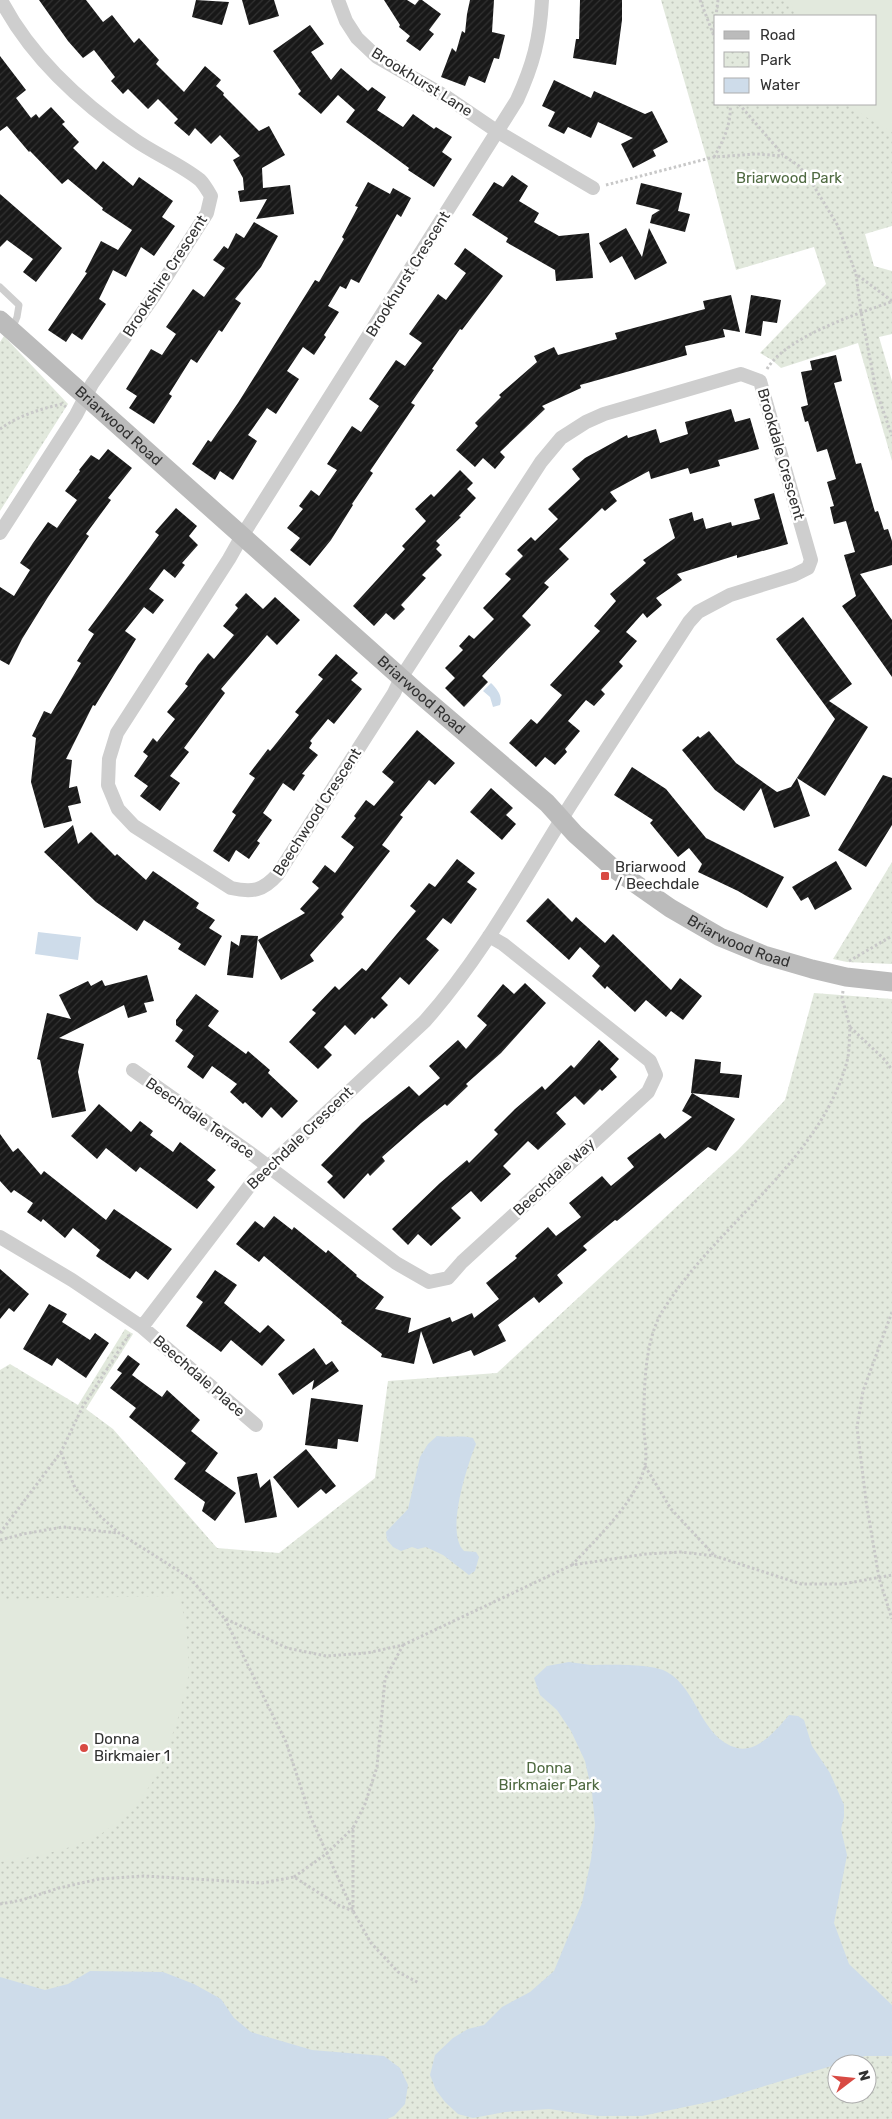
<svg xmlns="http://www.w3.org/2000/svg" width="892" height="2119" viewBox="0 0 892 2119" font-family="Rubik,sans-serif">
  <style>
    .park { fill: url(#park-dots); fill-rule: evenodd }
    .pitch { fill: #e2e9dd }
    .water { fill: #cedcea }
    .building { fill: url(#building-hatch) }
    .lines { fill: none; stroke-linecap: round; stroke-linejoin: round }
    .path { stroke: #c8c8c8; stroke-width: 3; stroke-dasharray: 2.5 2.5; stroke-linecap: butt }
    .lane { stroke: #cecece; stroke-width: 7 }
    .street { stroke: #cecece; stroke-width: 14 }
    .secondary { stroke: #bbb; stroke-width: 19 }
    .poi-dot { fill: #d84a43; stroke: #fff; stroke-width: 2 }
    .labels { text-anchor: middle; dominant-baseline: central; stroke-width: 5; stroke-linejoin: round; paint-order: stroke }
    .street-label { font-size: 15px; fill: #313131; stroke: #fff }
    .park-label { font-size: 15px; fill: #4f6a41; stroke: #fff }
    .poi-label { font-size: 15px; fill: #313131; stroke: #fff; text-anchor: start }
  </style>
  <defs>
    <pattern id="park-dots" width="8" height="8" patternUnits="userSpaceOnUse" patternTransform="scale(1.25)"><rect width="8" height="8" fill="#e2e9dd"/><path d="M2 2h.1M6 6h.1" fill="none" stroke="#c2c8be" stroke-width="1.8" stroke-linecap="round"/></pattern>
    <pattern id="building-hatch" width="6" height="6" patternUnits="userSpaceOnUse" patternTransform="scale(1.25)"><rect width="6" height="6" fill="#181818"/><path d="M-1 1l2-2M0 6l6-6M5 7l2-2" fill="none" stroke="#313131"/></pattern>
  </defs>
  <rect width="100%" height="100%" fill="#fff"/>
  <path class="park" d="M661,0H892V226L865,234L874,266L892,271V334L879,337L892,381V461L858,343L781,368L772,360L760,353L826,284L814,247L736,270L708,163ZM716,16H876V104H716Z
    M4,336L68,404L0,511V342Z
    M892,862V964L847,962L833,959Z
    M814,993L892,999V2119H0V1370L10,1364L78,1405L125,1329L133,1334L86,1409L113,1429L217,1548L279,1553L375,1478L388,1381L497,1373L738,1150L785,1100ZM837,2064H867V2094H837Z"/>
  <path class="pitch" d="M790,0H892V132L864,116L851,104H876V16H795Z
    M180,1596L187,1633L189,1674L177,1722L158,1774L132,1811L101,1834L74,1846L38,1856L0,1862V1599Z"/>
  <path class="water" d="M491,683C497,689 503,696 500,705L493,707L490,697L483,691Z
    M38,932L81,937L78,960L35,954Z
    M437,1436C449,1438 461,1435 473,1438L476,1444C467,1466 445,1533 464,1551L476,1552L479,1557L475,1571L469,1575L443,1555L426,1547L418,1549L412,1547L401,1551L393,1547L387,1540L386,1532L408,1509L420,1457L428,1444Z
    M569,1662C576,1663 584,1664 591,1665C610,1665 651,1663 667,1672C698,1689 700,1738 737,1748C758,1753 777,1729 789,1715L798,1716L804,1720L812,1746L830,1773L844,1805V1817L841,1829L847,1855L834,1923L849,1964L892,2005V2056H865L718,2100L642,2116H598L549,2109L505,2112L473,2118L458,2114L445,2102L436,2090L430,2075L435,2055L453,2038L468,2029L484,2025L502,2007L530,1992L554,1971L582,1903L591,1859L595,1825L592,1792L585,1761L571,1731L557,1710L540,1695L534,1678L547,1666Z
    M90,1971L163,1972L194,1984L221,1999L234,2018L251,2032L312,2050L384,2056L400,2068L408,2085L405,2104L394,2116L387,2119H0V1977L45,1990L68,1984Z"/>
  <path class="building" d="M39,0H86L103,22L112,15L134,43L139,38L159,60L156,64L184,92L205,66L221,80L216,86L224,93L223,95L259,131L269,126L285,155L262,168L263,188L290,185L294,214L256,219L267,199L240,202L238,191L244,190L243,178L233,160L240,156L220,135L211,144L195,128L189,136L174,123L178,119L158,99L148,109L128,89L123,94L111,81L115,77L94,50L83,58L68,41Z
    M196,0L229,2L222,25L192,17Z
    M242,0H274L279,16L249,25Z
    M384,0H407L415,5L419,0H422L441,14L429,30L434,34L420,51L406,41L410,36L399,27L400,25Z
    M470,0H494L492,32L505,35L499,59L494,58L485,83L469,76L465,86L441,77L452,48L456,52L462,31L465,33L467,14Z
    M580,0H622V20L616,65L573,58L576,39H579Z
    M310,25L324,44L311,52L331,80L341,68L368,91L372,87L386,97L377,110L403,127L413,114L434,129L436,127L452,137L442,152L452,159L434,187L408,170L409,168L346,122L355,110L338,95L321,114L298,94L301,91L273,51Z
    M0,56L26,90L16,98L31,118L36,114L39,118L51,107L65,122L62,124L79,142L73,148L96,170L103,161L133,186L139,177L173,201L162,217L175,226L154,256L141,247L126,277L113,270L99,299L106,304L82,340L72,333L66,342L48,330L87,273L85,272L101,241L118,250L132,230L102,210L103,208L68,179L62,184L30,151L29,152L7,126L0,131Z
    M554,80L591,98L594,91L645,114L652,111L668,142L653,150L656,156L633,168L621,144L633,138L598,122L591,138L568,127L564,134L548,126L555,112L542,106Z
    M512,175L528,186L519,201L539,213L534,222L559,236L589,233L593,278L556,281L555,270L506,242L508,238L472,215L494,182L503,187Z
    M368,182L390,194L393,188L411,198L401,217L397,214L359,283L351,279L346,289L340,286L328,306L339,312L324,335L326,337L314,355L303,347L287,371L299,379L276,414L267,408L248,435L257,441L233,480L220,471L215,480L192,464L208,440L211,442L238,403L315,280L319,282L344,239L342,237L358,207L355,206Z
    M641,183L682,193L678,211L690,214L685,232L650,223L652,215L660,210L636,204Z
    M0,194L62,248L36,282L23,272L33,259L7,240L0,247Z
    M254,222L278,236L261,267L235,299L241,303L222,332L219,330L197,363L191,359L169,394L172,396L154,424L129,408L137,396L126,389L151,349L162,355L176,334L166,327L193,289L204,297L225,268L213,260L224,246L228,249L236,233L244,238Z
    M626,228L642,257L649,228L667,263L635,280L622,256L610,263L599,243Z
    M465,248L503,276L462,330L460,329L432,369L434,370L411,403L415,405L370,471L373,473L352,504L353,505L331,540L310,566L290,550L300,538L287,528L303,509L299,506L311,490L319,496L337,470L327,464L352,426L361,432L379,406L369,399L396,360L405,366L422,343L409,334L438,294L446,300L466,273L454,264Z
    M731,295L740,332L723,329L725,337L685,346L687,355L580,385L581,388L542,406L545,409L500,452L505,457L495,469L483,458L475,467L456,450L478,426L475,423L501,397L499,395L537,362L534,356L554,347L558,355L617,339L615,333L705,309L703,301Z
    M751,295L781,300L777,323L763,321L761,336L745,333Z
    M836,355L842,381L834,383L856,464L861,463L875,512L878,511L884,530L888,529L892,541V565L860,574L892,620V677L842,606L856,596L844,555L855,552L846,521L834,524L830,507L834,506L827,482L836,479L827,449L817,452L808,421L805,422L801,407L808,405L801,372L812,370L810,361Z
    M731,409L735,422L750,418L759,449L718,460L720,466L690,474L688,468L651,479L649,471L610,492L617,501L605,511L602,508L559,549L569,559L544,583L549,587L522,616L531,625L482,676L488,682L464,707L445,688L455,678L445,668L463,650L459,646L469,635L474,639L494,619L483,608L511,579L505,574L523,556L517,550L531,537L535,541L558,519L548,509L580,479L572,469L585,458L627,435L628,438L656,429L660,443L688,434L685,422Z
    M108,449L132,468L108,498L111,500L86,534L89,536L48,597L22,639L9,665L0,660V587L14,596L30,570L20,563L33,543L48,522L57,528L77,500L65,491L80,471L79,470L91,455L99,460Z
    M460,470L473,483L467,489L476,498L459,516L461,517L436,541L440,545L436,549L442,555L422,575L426,578L401,605L405,609L394,620L386,613L374,626L353,606L405,549L402,546L426,521L415,509L431,494L434,497Z
    M774,493L788,544L737,558V555L677,574L682,580L656,598L662,605L647,618L643,613L626,632L637,641L619,662L623,666L601,690L605,694L594,706L586,700L568,721L580,731L565,749L567,752L555,765L545,757L536,767L509,743L531,719L537,724L562,695L550,685L600,631L594,626L616,601L610,594L646,563L643,560L675,538L669,519L692,512L694,521L703,518L706,529L731,522L732,526L760,519L754,499Z
    M176,508L197,526L189,536L198,545L182,563L185,565L175,578L164,569L149,589L164,600L153,614L144,607L125,631L136,639L95,706L93,705L66,759L72,760L69,788L77,786L81,803L68,806L72,821L44,828L31,782L36,738L32,736L44,711L51,714L81,663L77,661L94,634L88,630L159,535L155,532Z
    M246,593L263,609L275,597L300,620L277,645L267,635L221,689L225,693L184,748L189,752L170,776L180,783L160,811L140,796L148,786L134,776L148,756L143,752L153,738L157,742L175,719L167,712L188,686L185,684L198,665L208,653L214,659L234,635L223,626L238,608L235,605Z
    M803,617L852,684L829,701L868,727L825,796L797,778L810,816L774,828L761,788L744,811L715,790L682,750L698,736L700,738L709,731L736,763L777,792L791,787L835,719L776,639Z
    M336,654L358,673L351,680L362,689L334,724L328,719L310,741L312,743L309,748L318,755L302,774L305,775L294,791L283,783L263,813L272,820L257,841L260,843L249,859L236,850L229,862L213,851L236,815L232,812L255,778L249,774L268,749L270,751L299,715L295,712L323,679L318,675Z
    M417,730L455,763L435,785L429,780L400,815L403,817L382,845L390,851L341,914L344,917L310,955L314,961L281,980L258,940L305,913L300,909L319,888L312,882L325,865L335,873L354,847L341,837L356,818L354,816L366,800L374,806L394,782L382,772Z
    M632,767L666,789L706,838L784,877L767,908L738,891L698,872L702,864L689,848L678,857L650,823L653,820L614,795Z
    M883,775L892,778V825L866,867L838,850Z
    M491,788L513,808L506,815L516,824L502,840L470,812Z
    M73,825L78,844L91,832L115,856L117,854L146,880L153,871L199,903L196,908L215,920L209,928L222,936L205,966L178,949L181,944L144,920L137,931L96,902L44,852Z
    M457,859L475,873L467,882L477,889L451,924L443,918L426,939L439,950L409,985L400,977L381,998L388,1005L374,1019L372,1017L355,1035L345,1025L324,1047L332,1055L318,1069L289,1042L316,1013L312,1010L335,986L339,990L362,968L366,971L416,911L410,906L429,883L435,887Z
    M836,861L852,889L815,910L808,897L801,901L792,887Z
    M548,898L572,922L576,917L605,943L613,934L671,990L680,978L702,996L683,1020L671,1011L666,1017L646,1000L635,1012L607,986L605,989L592,976L600,966L580,947L569,960L526,921Z
    M241,935L258,936L253,978L227,975L231,941L239,946Z
    M147,975L154,1001L144,1003L147,1012L128,1018L124,1005L59,1038L84,1044L78,1072L86,1111L52,1118L40,1060L37,1059L47,1013L71,1019L59,995L88,981L91,986L102,980L105,986Z
    M525,983L546,1003L501,1053L466,1084L468,1086L447,1106L445,1104L421,1123L382,1157L385,1161L370,1176L368,1173L344,1199L327,1182L333,1176L321,1165L362,1123L409,1086L419,1096L440,1078L429,1066L458,1040L466,1049L487,1025L477,1016L503,984L514,994Z
    M196,994L219,1011L208,1026L246,1054L248,1051L270,1070L268,1073L298,1101L282,1118L271,1107L262,1118L245,1102L243,1104L230,1092L237,1084L212,1066L203,1079L187,1067L194,1056L175,1041L183,1030L176,1025V1020Z
    M599,1040L619,1059L610,1069L617,1077L602,1091L600,1089L584,1105L575,1096L556,1113L566,1124L538,1150L528,1141L503,1166L511,1174L481,1202L471,1191L451,1208L461,1218L431,1246L418,1234L408,1245L392,1229L440,1183L467,1160L469,1163L498,1134L494,1130L515,1109L542,1086L545,1090L571,1065L574,1068Z
    M695,1059L721,1062L720,1073L742,1075L739,1098L691,1093Z
    M692,1093L735,1119L716,1151L708,1147L617,1221L615,1220L583,1246L587,1250L557,1275L563,1283L539,1303L534,1297L498,1325L506,1341L474,1356L471,1350L433,1364L421,1331L414,1364L381,1357L382,1354L341,1323L342,1321L264,1256L259,1262L236,1244L255,1221L264,1228L274,1216L292,1230L294,1227L326,1253L328,1250L357,1275L356,1276L384,1297L375,1309L411,1318L408,1333L450,1317L452,1322L472,1313L474,1318L499,1299L486,1283L517,1258L515,1256L548,1227L556,1236L581,1217L569,1203L602,1176L611,1186L634,1167L627,1158L660,1133L665,1139L692,1117L682,1111Z
    M99,1104L131,1132L140,1121L153,1131L150,1135L173,1152L180,1142L216,1170L207,1180L215,1187L197,1209L140,1167L136,1172L106,1148L97,1159L71,1136Z
    M0,1134L13,1152L18,1148L41,1175L44,1171L106,1220L114,1209L172,1249L148,1280L136,1271L130,1279L112,1267L96,1256L100,1250L73,1228L65,1238L43,1219L41,1222L27,1212L33,1203L14,1190L11,1193L0,1181Z
    M0,1269L29,1294L14,1312L9,1308L0,1319Z
    M215,1270L237,1285L224,1303L260,1333L268,1325L285,1340L262,1366L231,1340L221,1352L186,1326L203,1302L196,1297Z
    M49,1304L67,1314L62,1322L90,1340L95,1333L109,1343L86,1378L57,1358L52,1366L23,1349Z
    M314,1348L326,1365L332,1361L339,1371L312,1390L314,1380L293,1395L278,1374Z
    M128,1355L140,1364L132,1375L162,1397L167,1390L179,1401L200,1420L191,1431L218,1453L205,1471L236,1493L215,1521L202,1511L205,1502L174,1479L186,1463L129,1417L136,1408L110,1388L122,1373L117,1370Z
    M311,1398L363,1405L358,1442L338,1439L337,1449L305,1445Z
    M306,1449L336,1486L326,1494L321,1489L298,1508L273,1477Z
    M257,1473L260,1488L270,1479L277,1517L245,1523L237,1477Z"/>
  <g class="lines">
    <path class="path" d="M700,0L716,41
      M714,32L718,0
      M739,104L784,156L799,166L812,183L838,226L856,274
      M714,157C723,142 732,122 730,104
      M606,185L714,157L756,154L783,156
      M892,301L856,274L861,312L876,390L892,436
      M767,369C786,337 856,314 891,302
      M0,429C18,416 40,409 62,404L66,407
      M849,961L892,936
      M843,991L842,998L850,1027
      M892,1312L863,1391L857,1427L866,1501L879,1578L892,1619
      M645,1466L671,1509L714,1555
      M0,1533L61,1452L82,1408L129,1335L127,1334
      M0,1540L23,1534L63,1527L118,1533
      M572,1565C595,1540 638,1500 645,1465C647,1455 645,1442 644,1431C644,1395 643,1344 662,1312C715,1225 816,1166 846,1065C850,1053 849,1039 850,1027L885,1060L892,1070
      M225,1619L286,1742L311,1818L353,1911L371,1943L398,1972L419,1983
      M403,1645L572,1565L646,1554L681,1552L715,1556L801,1584H843L892,1575
      M294,1877L326,1854L353,1828
      M0,1904L22,1900L59,1888L99,1879L144,1876L262,1883L294,1877L338,1905L353,1911V1828L365,1804L377,1767L385,1679L403,1645L367,1653L326,1656L287,1648L224,1618L190,1578L119,1533L100,1516L75,1488L61,1452"/>
    <path class="lane" d="M0,287L19,305L17,317L12,329"/>
    <path class="street" d="M338,0L346,21L357,38L377,57L445,96L498,132L593,188
      M0,533L76,415L92,384L154,296L207,213L211,196C208,191 204,184 200,180C180,164 155,154 135,140C81,103 31,58 1,0
      M133,1070L253,1155L396,1263L429,1282L448,1278L462,1262L648,1092L656,1075L650,1061L503,944L489,936
      M0,1237L72,1280L142,1327L254,1180L425,1021C483,956 525,877 571,804C610,743 650,683 689,622L698,612L730,595L794,575L808,568L811,560L760,381L741,374L604,414L586,422L561,438L541,462L401,678L394,693L278,874C263,891 252,893 231,888L134,826L118,809L108,785L109,759L117,733L229,559L242,536L517,100C533,65 540,39 542,0
      M142,1327L256,1425"/>
    <path class="secondary" id="s1" d="M0,320L416,691L547,803L575,834L613,868L670,908L720,937L764,955L812,969L846,977L892,982"/>
  </g>
  <g class="poi-dot">
    <rect x="600" y="871" width="10" height="10" rx="2.5"/>
    <circle cx="84" cy="1748" r="5"/>
  </g>
  <g class="labels">
    <g class="street-label">
      <text transform="translate(422 82) rotate(32)">Brookhurst Lane</text>
      <text transform="translate(408 274) rotate(-58)">Brookhurst Crescent</text>
      <text transform="translate(165 276) rotate(-57)">Brookshire Crescent</text>
      <text stroke="none"><textPath href="#s1" startOffset="159">Briarwood Road</textPath></text>
      <text transform="translate(781 454) rotate(74)">Brookdale Crescent</text>
      <text stroke="none"><textPath href="#s1" startOffset="564">Briarwood Road</textPath></text>
      <text transform="translate(317 812) rotate(-57)">Beechwood Crescent</text>
      <text stroke="none"><textPath href="#s1" startOffset="969">Briarwood Road</textPath></text>
      <text transform="translate(200 1118) rotate(35)">Beechdale Terrace</text>
      <text transform="translate(300 1138) rotate(-44)">Beechdale Crescent</text>
      <text transform="translate(554 1177) rotate(-43)">Beechdale Way</text>
      <text transform="translate(199 1376) rotate(41)">Beechdale Place</text>
    </g>
    <g class="park-label">
      <text x="789" y="178">Briarwood Park</text>
      <text x="549" y="1768">Donna<tspan x="549" dy="17">Birkmaier Park</tspan></text>
    </g>
    <g class="poi-label">
      <text x="615" y="867">Briarwood<tspan x="615" dy="17">/ Beechdale</tspan></text>
      <text x="94" y="1739">Donna<tspan x="94" dy="17">Birkmaier 1</tspan></text>
    </g>
  </g>
  <rect x="714" y="15" width="162" height="90" fill="#ffffff" stroke="#adadad"/>
  <rect x="724" y="31" width="25" height="8" fill="#bbbbbb" stroke="#adadad"/>
  <text x="760" y="40" font-size="15" fill="#313131">Road</text>
  <rect x="724" y="52" width="25" height="15" fill="url(#park-dots)" stroke="#adadad"/>
  <text x="760" y="65" font-size="15" fill="#313131">Park</text>
  <rect x="724" y="78" width="25" height="15" fill="#cedcea" stroke="#adadad"/>
  <text x="760" y="90" font-size="15" fill="#313131">Water</text>
  <g transform="translate(852 2079) rotate(74)"><circle r="24" fill="#ffffff" stroke="#adadad"/>
  <path d="M0-4L9 19L0 12L-9 19Z" fill="#d84a43"/>
  <text y="-8" font-size="14" font-weight="bold" text-anchor="middle" fill="#313131">N</text>
  </g>
</svg>
